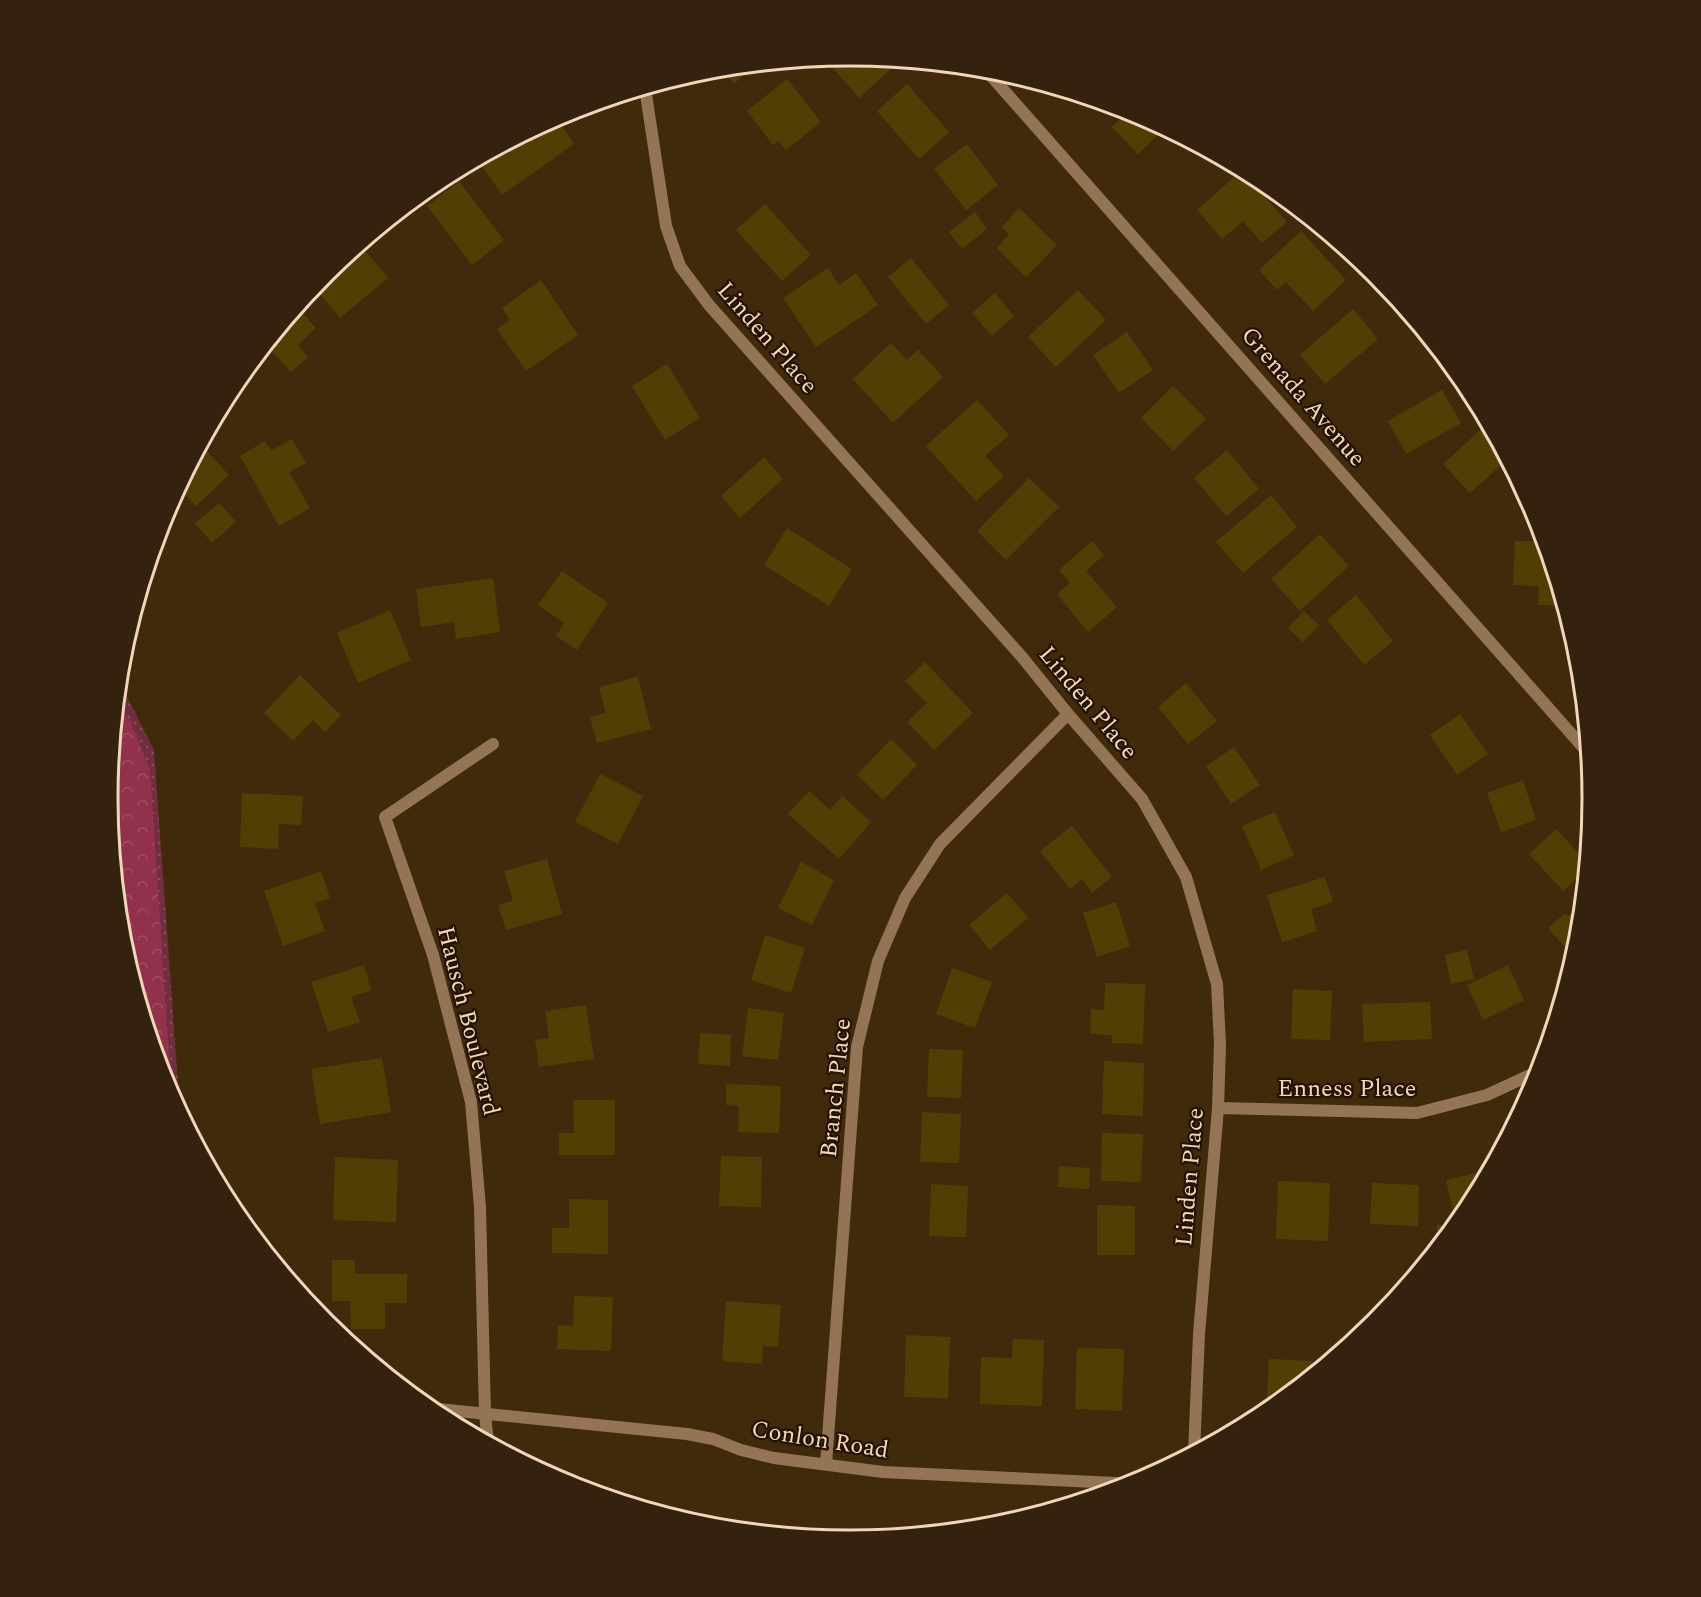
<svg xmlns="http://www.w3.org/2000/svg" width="1701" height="1597" viewBox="0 0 1701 1597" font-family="Spectral,serif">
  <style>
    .grass { fill: url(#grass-dots) }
    .forest { fill: url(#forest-crowns) }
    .building { fill: #523e04 }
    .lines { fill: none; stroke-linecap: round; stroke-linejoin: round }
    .minor { stroke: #937555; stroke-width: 12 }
    .labels { text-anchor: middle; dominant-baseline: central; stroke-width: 4.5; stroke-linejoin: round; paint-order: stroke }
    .street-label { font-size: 24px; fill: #f0d6bb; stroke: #241200 }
    .rim { fill: none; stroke: #f0d6bb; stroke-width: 3 }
  </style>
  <defs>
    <pattern id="grass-dots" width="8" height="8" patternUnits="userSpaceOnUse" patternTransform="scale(1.5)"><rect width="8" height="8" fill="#712e3e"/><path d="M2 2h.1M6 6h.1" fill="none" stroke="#864c58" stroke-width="1.8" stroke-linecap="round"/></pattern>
    <pattern id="forest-crowns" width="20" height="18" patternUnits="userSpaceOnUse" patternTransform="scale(1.5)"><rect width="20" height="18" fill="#91314b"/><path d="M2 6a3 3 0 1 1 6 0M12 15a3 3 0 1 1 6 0" fill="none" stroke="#a14e63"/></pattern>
  </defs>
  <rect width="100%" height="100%" fill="#41290b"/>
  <path class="grass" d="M119,681L154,750L180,1112L164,1083L122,943L108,798Z"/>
  <path class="forest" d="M117,704L129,718L150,770L171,1086L167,1088L122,943L108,798Z"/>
  <path class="building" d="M850,56L892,60L896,64L859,98L824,58Z
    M754,65L734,84L720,68H722Z
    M787,79L821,122L786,150L778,141L773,145L747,111Z
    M907,84L949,132L919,159L877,111Z
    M1129,110L1165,128L1138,154L1112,127Z
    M556,117L574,144L502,195L480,163L508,143Z
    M967,144L998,185L966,210L934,169Z
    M1242,170L1287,222L1262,243L1243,221L1222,239L1197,210Z
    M459,181L504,240L472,265L427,206Z
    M765,204L811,255L782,281L736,230Z
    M1019,208L1057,245L1026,277L997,248L1009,234L1002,227Z
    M975,212L987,229L962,249L949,232Z
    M1301,231L1346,280L1313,311L1286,282L1277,290L1259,270Z
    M362,247L388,278L340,318L314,287Z
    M911,258L949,305L926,324L888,277Z
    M828,268L839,285L856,273L878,305L816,347L783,298Z
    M541,280L578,335L526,371L497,329L510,320L502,308Z
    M1078,290L1106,320L1056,367L1028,337Z
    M995,293L1014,316L992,336L972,313Z
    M1396,297L1415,320L1410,325L1389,305Z
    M297,307L316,328L298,345L308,357L291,372L266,345Z
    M1353,309L1378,339L1325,384L1300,355Z
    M1127,332L1153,370L1119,393L1093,355Z
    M891,343L907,360L918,350L943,377L893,423L853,379Z
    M667,364L700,418L665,440L632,386Z
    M1173,386L1206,419L1173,451L1141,418Z
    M1442,390L1461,423L1406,454L1388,421Z
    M977,400L1009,435L985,456L1004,476L976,501L926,446Z
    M1488,423L1508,459L1470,493L1443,464Z
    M292,439L306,463L289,472L310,508L279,526L240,456L265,441L271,451Z
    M201,445L229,475L196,506L178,487Z
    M1227,450L1259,489L1226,516L1194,478Z
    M764,457L783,479L740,518L721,496Z
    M1029,478L1059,507L1006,560L977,531Z
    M1271,495L1297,527L1243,573L1216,542Z
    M220,503L236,522L212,543L195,523Z
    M787,528L852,569L829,606L764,565Z
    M1320,534L1349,566L1300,611L1271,579Z
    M1092,541L1104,555L1086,571L1117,607L1088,632L1057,594L1070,583L1059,570Z
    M1515,541L1545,542L1565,606L1538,605L1539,586L1513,585Z
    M562,571L608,603L577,650L556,636L564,623L538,605Z
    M493,578L500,632L456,639L454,622L421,627L416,589Z
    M1356,595L1393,641L1364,665L1327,620Z
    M390,610L411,660L358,683L337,633Z
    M1304,611L1319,625L1303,642L1288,628Z
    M1570,625L1576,645L1564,631Z
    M925,662L973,713L934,750L907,722L927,703L905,681Z
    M300,675L341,715L325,732L313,720L293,741L264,713Z
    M638,677L651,729L597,743L590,717L606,713L599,687Z
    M1186,683L1217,721L1188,744L1158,707Z
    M1460,714L1488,754L1457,775L1430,735Z
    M891,739L917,765L883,800L857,775Z
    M1234,747L1260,785L1231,804L1206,766Z
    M600,774L643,796L618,844L575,822Z
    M1523,780L1536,820L1501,832L1487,793Z
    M809,791L830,810L842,796L871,822L839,859L788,814Z
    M242,793L303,796L301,825L279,824L278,849L240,847Z
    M1275,812L1294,855L1261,870L1242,826Z
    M1072,826L1112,877L1092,893L1082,879L1070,889L1040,851Z
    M1556,829L1587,862V869L1563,891L1529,854Z
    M547,859L562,914L506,930L498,905L513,901L504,871Z
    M801,862L834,880L812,925L778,908Z
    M321,871L330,898L315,903L325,931L283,946L264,891Z
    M1325,877L1333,902L1311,909L1317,931L1282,942L1267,895Z
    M1007,893L1028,918L990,950L969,925Z
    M1116,902L1130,946L1097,957L1083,913Z
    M1583,902L1579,944L1576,953L1573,956L1548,928L1565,913L1568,916Z
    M765,935L805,948L791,993L751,980Z
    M1467,950L1474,979L1451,984L1445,955Z
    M364,965L371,990L351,997L360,1022L328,1032L311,982Z
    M1508,965L1524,1000L1483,1020L1467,985Z
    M952,968L992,982L975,1028L936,1014Z
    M1105,983L1145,984L1143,1044L1112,1043V1035L1090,1034L1091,1009L1104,1010Z
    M1293,989L1332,991L1330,1040L1291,1039Z
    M1430,1002L1432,1039L1364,1042L1362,1004Z
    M586,1005L594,1059L539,1067L535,1040L549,1038L545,1011Z
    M748,1008L784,1013L778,1060L742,1056Z
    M700,1033L731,1035L730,1066L698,1064Z
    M929,1049L963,1050L961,1098L927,1097Z
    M382,1058L391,1112L320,1124L311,1069Z
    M1104,1061L1144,1063L1143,1116L1102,1114Z
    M726,1084L781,1086L779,1133L738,1132L739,1106L726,1105Z
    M573,1100H615V1155H559V1133H574Z
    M922,1112L961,1114L959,1163L920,1162Z
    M1102,1133L1143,1134L1141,1182L1101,1181Z
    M721,1156L762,1157L761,1207L719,1206Z
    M335,1157L398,1160L396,1222L333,1220Z
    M1059,1166L1090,1168L1089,1189L1058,1187Z
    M1490,1170L1468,1212L1466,1214L1454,1217L1446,1180Z
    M1278,1181L1330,1183L1328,1241L1276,1239Z
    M1372,1183L1419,1185L1418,1226L1370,1224Z
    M931,1184L968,1186L966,1237L929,1236Z
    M569,1199L608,1200V1254L552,1253V1228H569Z
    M1097,1205L1135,1206V1255H1097Z
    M1437,1225L1456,1226L1436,1251Z
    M332,1260H355V1274H407V1303H385V1329H351L350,1301H332Z
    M574,1296L613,1297L611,1351L557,1349L558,1325L573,1326Z
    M726,1301L781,1305L778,1347L763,1346L762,1364L722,1361Z
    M906,1335L950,1337L948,1398L904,1397Z
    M1013,1339L1044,1340L1042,1406L980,1404L981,1357L1012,1358Z
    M1077,1348L1124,1349L1122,1411L1075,1409Z
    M1269,1359L1312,1361V1377L1266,1414Z"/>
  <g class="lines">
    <path class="minor" d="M985,69L1589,754
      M645,88L666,226L680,266L709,305L1022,657L1068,714L1142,799L1186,877L1217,984L1220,1044L1218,1108L1199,1334L1194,1453
      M1218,1108L1417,1113L1487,1095L1541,1070
      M428,1408L687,1434L713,1439L741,1450L774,1458L883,1472L1137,1484
      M488,1443L485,1414L480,1207L471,1102L433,955L385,817L493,744
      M826,1464L857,1047L878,961L905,898L940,844L1068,714"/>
  </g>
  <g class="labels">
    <g class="street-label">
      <text transform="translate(767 338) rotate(49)">Linden Place</text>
      <text transform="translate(1303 397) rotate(49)">Grenada Avenue</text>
      <text transform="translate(1088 703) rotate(50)">Linden Place</text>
      <text transform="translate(468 1021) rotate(76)">Hausch Boulevard</text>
      <text transform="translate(836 1088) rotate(-84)">Branch Place</text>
      <text x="1347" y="1089">Enness Place</text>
      <text transform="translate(1190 1177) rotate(-85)">Linden Place</text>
      <text transform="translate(820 1440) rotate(9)">Conlon Road</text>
    </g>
  </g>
  <path d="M0 0H1701V1597H0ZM118 798a732 732 0 1 1 1464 0a732 732 0 1 1-1464 0Z" fill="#34220f" fill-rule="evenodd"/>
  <path class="rim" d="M118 798a732 732 0 1 1 1464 0a732 732 0 1 1-1464 0Z"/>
</svg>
